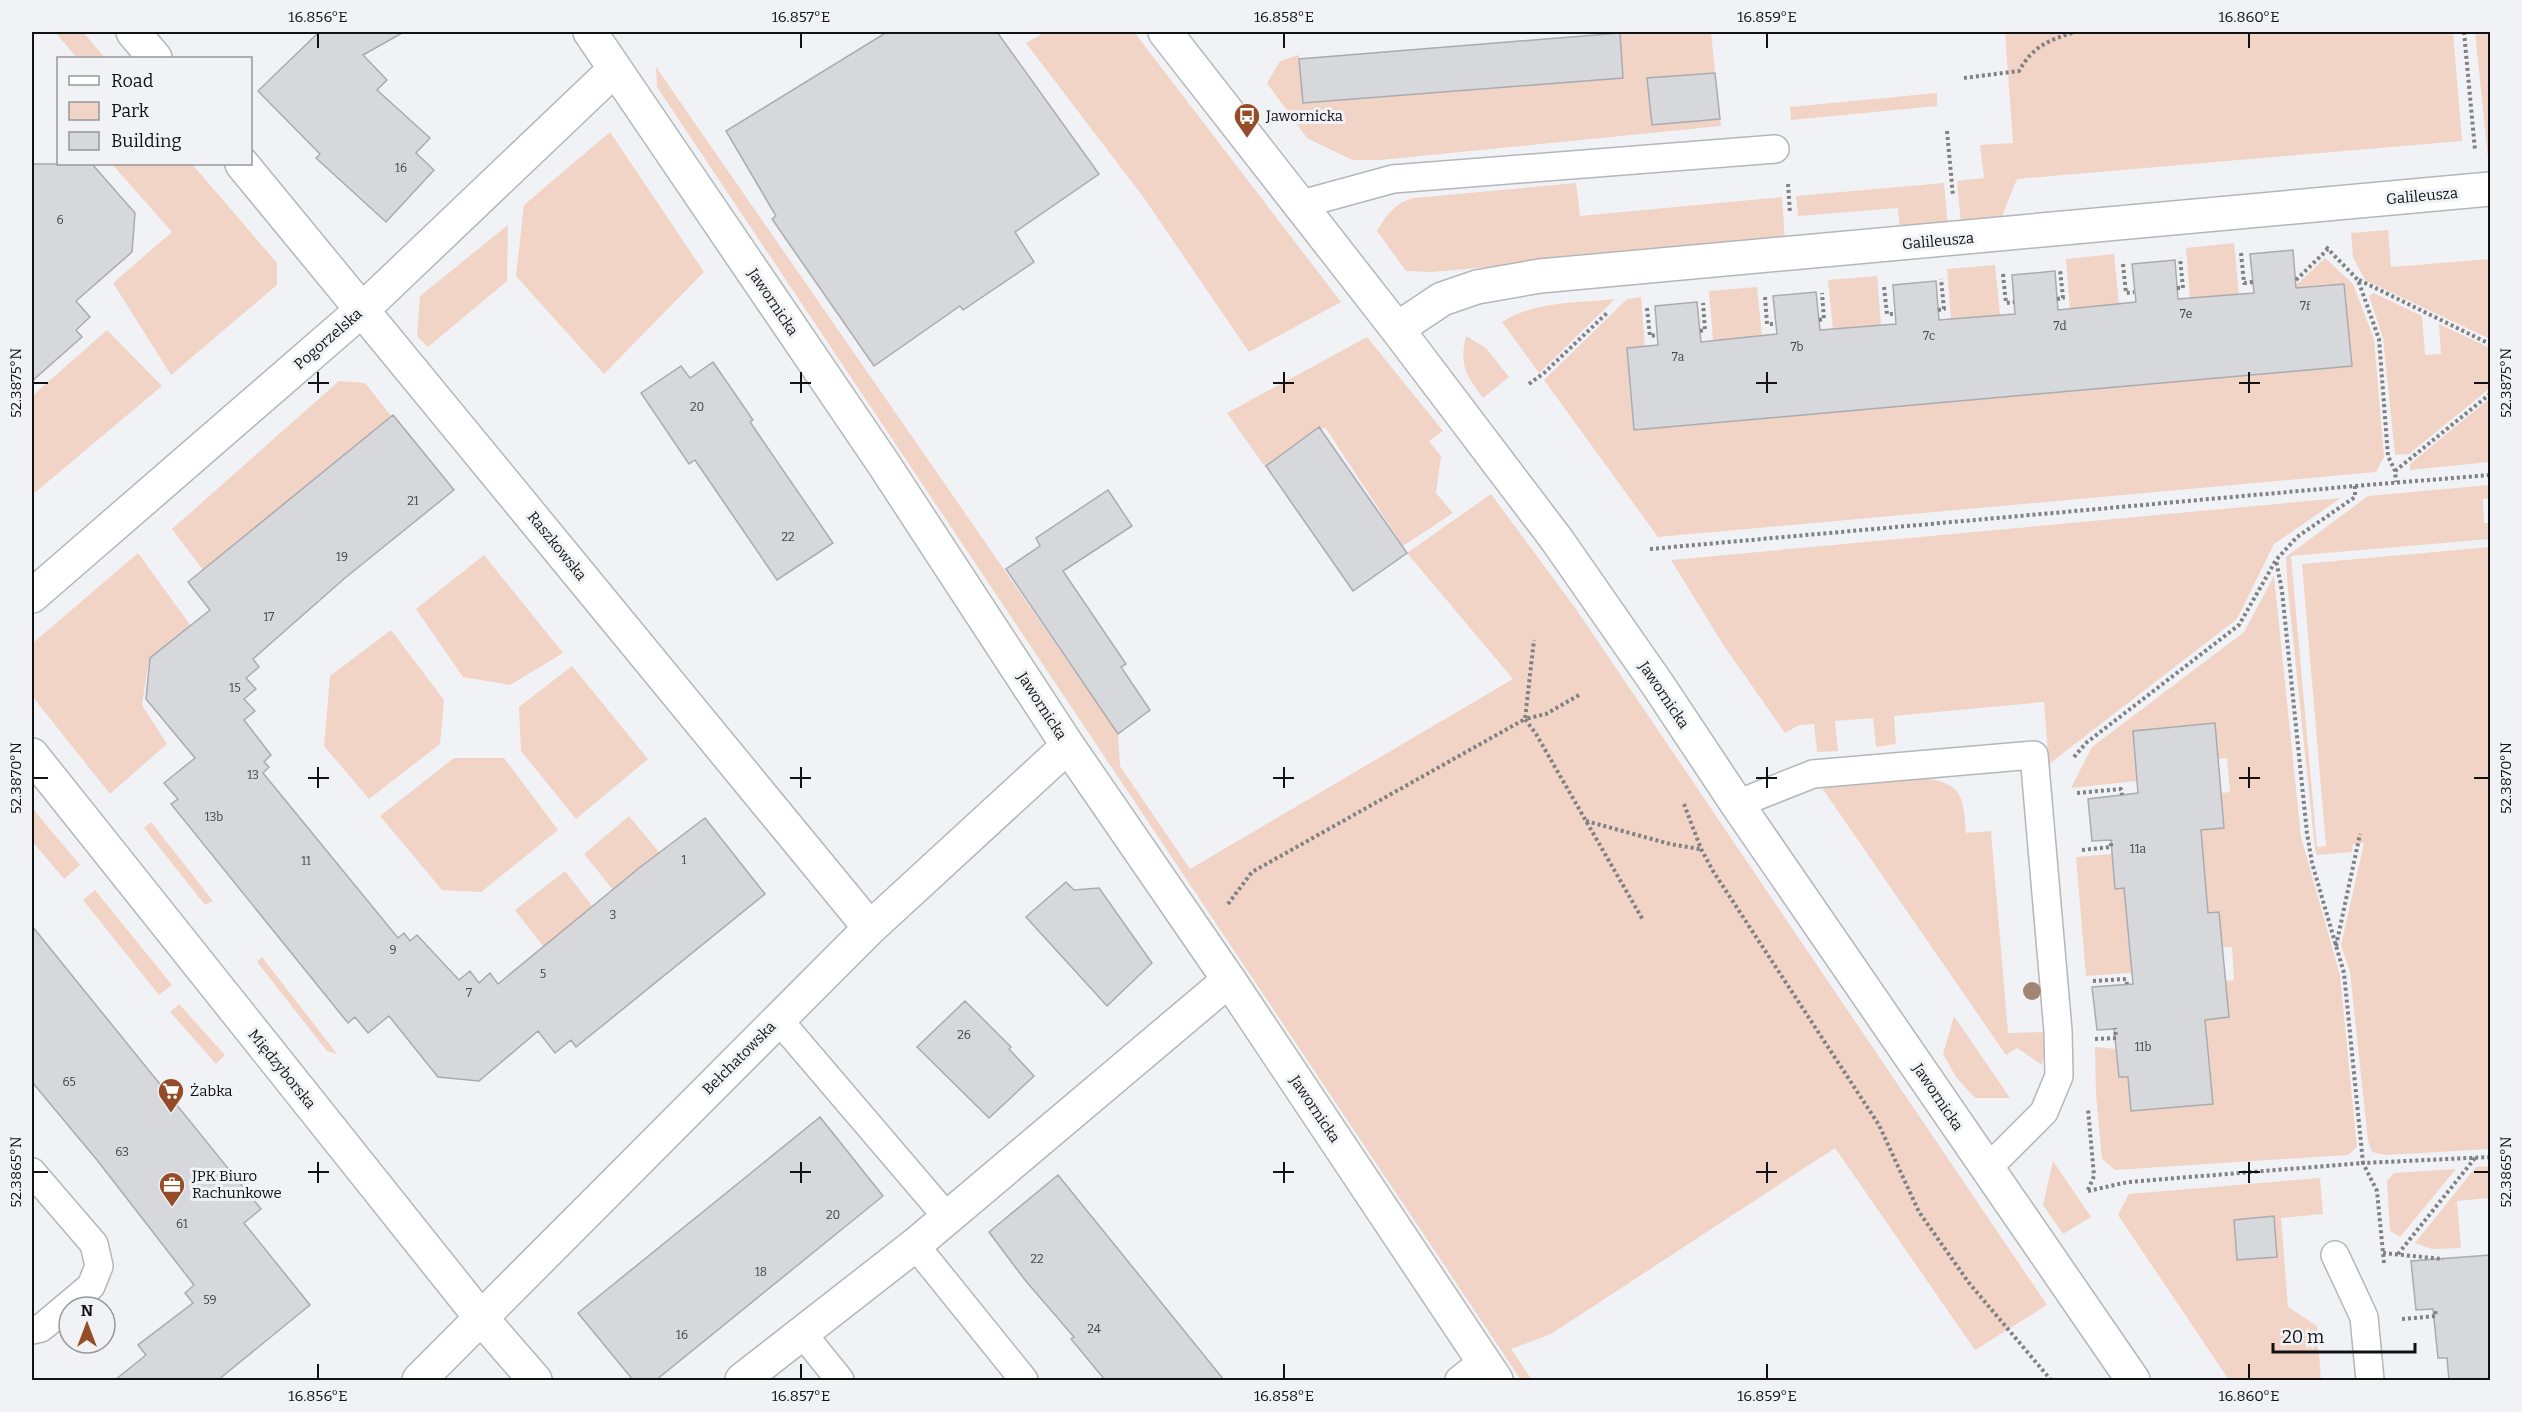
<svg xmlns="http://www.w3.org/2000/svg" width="2522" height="1412" viewBox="0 0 2522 1412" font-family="Bitter,serif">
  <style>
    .green { fill: #f2d4c6 }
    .building { fill: #d6d8db; stroke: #a9abaf; stroke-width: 1.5 }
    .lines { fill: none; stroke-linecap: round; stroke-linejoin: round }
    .service-casing { stroke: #b4b6b9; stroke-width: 30 }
    .minor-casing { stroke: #b4b6b9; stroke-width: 36 }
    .path { stroke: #7f8183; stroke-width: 4; stroke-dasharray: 3 3; stroke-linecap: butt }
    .service { stroke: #fff; stroke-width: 27 }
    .minor { stroke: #fff; stroke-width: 33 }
    .tree { fill: #a28473 }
    .ticks { fill: none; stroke: #111213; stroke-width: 2 }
    .labels { text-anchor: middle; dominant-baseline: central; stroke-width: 6; stroke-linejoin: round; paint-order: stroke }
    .number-label { font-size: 12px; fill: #424445 }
    .poi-label { font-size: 15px; fill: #111213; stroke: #f0f2f6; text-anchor: start }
    .street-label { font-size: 15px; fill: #111213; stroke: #f0f2f6 }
    .neatline { fill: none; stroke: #111213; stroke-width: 2 }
    .ticks-label { font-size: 15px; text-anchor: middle; fill: #111213 }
  </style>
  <rect width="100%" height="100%" fill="#f0f2f6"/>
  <path class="green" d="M55,32H83L105,58H77Z
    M1046,32H1134L1341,302L1249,352L1144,198L1026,43Z
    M1620,32H1711L1715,73L1647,78L1652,124L1720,119L1721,126L1381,160H1352L1307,138L1267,83L1280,61L1299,55L1303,102L1623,78Z
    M2005,32H2453L2462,141L2017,179L2000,221L1961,224L1957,181L1984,178L1980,145L2013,143Z
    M2475,32H2490V177Z
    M656,67L1118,734L1120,766L1190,869L1513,679L1407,553L1491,494L1576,609L2047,1305L1975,1350L1835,1148L1551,1334L1511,1349L1532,1380H1521L657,87Z
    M1937,93V106L1791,120L1790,107Z
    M610,132L704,272L604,374L516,276L524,205Z
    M112,164H192L277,263V285L171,375L113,283L172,232Z
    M1576,183L1580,216L1782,197L1785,241L1431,272L1406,271L1377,231C1386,215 1396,202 1414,198Z
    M1944,183L1948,226L1900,230L1898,208L1798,216L1796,196Z
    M508,225L507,281L428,347L417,336L420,296Z
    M2388,230L2391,267L2490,259V339L2365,280L2353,257L2351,233Z
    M2234,243L2239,294L2190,298L2186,248Z
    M2114,254L2119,304L2070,309L2066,259Z
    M2325,258L2353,284L2374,339L2384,457L2376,472L1658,537L1544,380L1627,299L1641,297L1645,347L1627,349L1634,429L2352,365L2344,285L2297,288L2296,285Z
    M1995,265L2000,315L1951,319L1947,269Z
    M1877,276L1881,325L1833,329L1828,280Z
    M1757,287L1762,336L1713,340L1709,291Z
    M2374,293L2422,316L2425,355L2441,354L2439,324L2490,348V388L2409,454L2395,455L2383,338L2369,296Z
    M1615,299L1539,373L1502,322C1535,301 1577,303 1615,299Z
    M107,330L162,386L32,495V396Z
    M1466,336L1486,348L1509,377L1483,398C1466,375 1459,366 1466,336Z
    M1367,337L1443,431L1429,441L1441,456L1436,493L1453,513L1403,546L1325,427L1265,467L1227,413Z
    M339,381L365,383L391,416L206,574L172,529Z
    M2490,398V462L2410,470V464Z
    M2490,485V498L2483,499L2484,523H2490V539L2291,556L2317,847L2326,846L2302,564L2490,547V1149L2386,1155L2372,1152L2368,1141L2350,972L2341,945L2364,843L2353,844L2352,852L2317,855L2315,849L2288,591L2286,557L2368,496Z
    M2341,498L2274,544L2237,619L2049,764L2044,702L1894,716L1896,744L1876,747L1873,718L1835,721L1838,751L1817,752L1814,724L1799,725L1785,733L1724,646L1671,560Z
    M138,553L191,626L149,659L142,705L167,744L110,794L32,696L34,642Z
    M484,555L563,653L510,685L463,677L416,609Z
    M2274,576L2301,837L2340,975L2357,1147L2348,1155L2115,1170L2102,1159L2096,1095L2095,1047L2116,1049L2119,1077H2128L2131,1111L2213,1104L2206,1034L2194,1021L2228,1017L2225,981L2234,980L2232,947H2222L2219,913H2208L2202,845L2190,831L2224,828L2221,793L2230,792L2227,758L2218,759L2215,723L2133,731L2137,781L2071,788L2092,747L2244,632Z
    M391,630L444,700L440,744L369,799L324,746L330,676Z
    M572,666L648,759L576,819L521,751L519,707Z
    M454,758H504L558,830L481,892L442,890L380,816Z
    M1925,778C1964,784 1963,798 1966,833L1991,831L2008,1033L2045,1032L2046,1047L2042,1065L2017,1048L2006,1055L1822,788Z
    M32,808L80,865L64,879L32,841Z
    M629,816L664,858L618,896L584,854Z
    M151,822L213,901L205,905L144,828Z
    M2112,854L2115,888H2124L2127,923L2142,972L2086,976L2076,857Z
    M565,871L596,911L546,950L515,910Z
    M95,890L172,985L159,995L83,900Z
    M262,957L337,1054L327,1051L257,962Z
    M179,1004L225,1055L216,1064L170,1012Z
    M1954,1016L2010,1098H1975L1956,1077L1943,1054Z
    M2053,1161L2091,1217L2063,1234L2043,1205Z
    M2490,1166V1198L2457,1201L2461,1248L2432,1249L2415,1243L2476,1167Z
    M2456,1169L2400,1237L2390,1231L2387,1181L2394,1173Z
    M2320,1178L2323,1214L2281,1218L2288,1307L2317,1326L2321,1380H2229L2118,1215L2129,1194Z"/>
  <path class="building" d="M319,32H404L363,55L387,80L377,90L430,138L416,153L434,170L386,222L316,158L320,154L258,91Z
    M887,32H997L1099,174L1015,232L1034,262L963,310L960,306L874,366L772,219L776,216L726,131Z
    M1620,33L1623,78L1303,103L1299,59Z
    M1715,73L1720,119L1652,125L1647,78Z
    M32,164H92L135,213L132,252L76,301L90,317L76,330L82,337L32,381Z
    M2293,250L2296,288L2344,284L2352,366L1634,430L1627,348L1658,345L1655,306L1697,302L1701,342L1777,334L1773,296L1816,292L1820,330L1896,324L1893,285L1936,281L1939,320L2015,314L2012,275L2055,271L2058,310L2136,302L2132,264L2175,260L2178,299L2254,293L2250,254Z
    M713,362L753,420L750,422L833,543L777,580L695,460L689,464L641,393L681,366L690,378Z
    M393,415L454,490L345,578L253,659L259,667L246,678L256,689L244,699L255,711L244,720L271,755L264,762L269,767L263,773L398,938L404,933L410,941L417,935L459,980L470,971L479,983L490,973L498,984L639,868L705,818L765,894L576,1047L571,1040L555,1053L538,1031L479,1081L438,1077L389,1016L368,1033L355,1017L348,1023L171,804L178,799L164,783L195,758L146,699L150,658L210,610L188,582Z
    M1319,427L1407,553L1353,591L1266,466Z
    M1108,490L1132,526L1063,571L1126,664L1121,667L1150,710L1118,734L1006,569L1040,546L1036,538Z
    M2215,723L2224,828L2201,830L2208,913L2219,912L2229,1017L2205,1020L2213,1104L2131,1111L2128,1077H2119L2114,1029L2097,1030L2092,987L2133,984L2124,888L2115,889L2111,840L2092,841L2088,799L2138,793L2133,731Z
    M1066,882L1074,890L1099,888L1152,963L1107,1006L1026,917Z
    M32,926L261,1209L244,1223L310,1305L218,1380H115L146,1355L138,1345L193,1303L185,1293L194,1285L97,1160L32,1082Z
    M965,1001L1011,1047L1009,1049L1034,1076L989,1118L917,1047Z
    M820,1117L883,1196L656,1380H633L578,1313Z
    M1058,1175L1224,1380H1105L1071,1339L1074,1337L1025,1280L989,1232Z
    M2274,1216L2277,1257L2237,1260L2234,1220Z
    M2490,1255V1380H2449L2447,1358H2438L2433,1309L2416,1310L2411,1261Z"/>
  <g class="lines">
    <g class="service-casing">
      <path id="service" d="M1298,205L1393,179L1775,149
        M1737,804L1813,774L2034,755L2058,1031L2059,1076L2044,1112L1987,1169
        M778,1019L947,1217
        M32,1172L94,1244L99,1266L91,1286L41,1328L32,1330
        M915,1245L1024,1380
        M2335,1255L2364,1317L2370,1380
        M802,1333L840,1380
        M1459,1380L1483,1361"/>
    </g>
    <g class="minor-casing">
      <path id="minor" d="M133,32L155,58
        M590,32L883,463L1068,746L1229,980L1496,1380
        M1165,32L1397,329L1557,540L1658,685L1737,804L2133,1380
        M242,164L870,928
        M1397,329L1442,299L1477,287L1540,276L2490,189
        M32,596L363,309L614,70
        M32,755L482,1319L535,1380
        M419,1380L870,928L1068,746
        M742,1380L915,1245L1229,980"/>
    </g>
    <path class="path" d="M2464,32L2475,150
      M1964,78L2019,71C2033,46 2049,40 2075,32
      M1947,131L1953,196
      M1788,184L1790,213
      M2326,247L2358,280L2379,339L2388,456L2395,471L2396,482
      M2241,253L2244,283L2253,282
      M2123,264L2126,293L2134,292
      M2003,274L2006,303L2014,302
      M2296,280L2328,249
      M2359,280L2490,344
      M1884,287L1887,314H1895
      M2177,288H2183L2180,258
      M1765,297L1767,324H1776
      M2057,299L2063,298L2060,269
      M1647,308L1650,336L1657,335
      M1938,310L1944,309L1941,279
      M1819,320L1824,319L1822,293
      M1700,331L1705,330L1703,303
      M1529,384L1544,373L1607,313
      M2395,471L2490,394
      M1650,549L2355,486L2490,475
      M1579,695L1546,714L1525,719L1536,734L1643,920
      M2074,757L2086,743L2239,625L2276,560L2297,537L2355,497V486
      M2077,793L2121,789L2122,795
      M1684,804L1701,849L1713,871L1879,1125L1919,1212L1969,1283L2051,1380
      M1586,821L1670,844L1700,849
      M2082,850L2111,847V840
      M1228,904L1252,872L1525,719L1534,640
      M2336,946L2360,834
      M2093,981L2126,979L2127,984
      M2095,1039L2116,1038L2115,1028
      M2088,1190L2094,1176L2088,1109
      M2088,1191L2128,1182L2363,1163L2344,973L2312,863L2307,833L2282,591L2276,560
      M2383,1253L2443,1259
      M2398,1254L2475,1158
      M2384,1263L2377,1191L2363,1163L2490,1157
      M2402,1319L2436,1316L2435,1309"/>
    <use href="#service" class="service"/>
    <use href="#minor" class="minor"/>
  </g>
  <circle class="tree" cx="2032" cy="991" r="9"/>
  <path class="ticks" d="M318,33V48M801,33V48M1284,33V48M1767,33V48M2249,33V48M318,372V393M801,372V393M1284,372V393M1767,372V393M2249,372V393M33,383H48M308,383H329M790,383H811M1273,383H1294M1756,383H1777M2239,383H2260M2474,383H2489M318,767V788M801,767V788M1284,767V788M1767,767V788M2249,767V788M33,778H48M308,778H329M790,778H811M1273,778H1294M1756,778H1777M2239,778H2260M2474,778H2489M318,1162V1183M801,1162V1183M1284,1162V1183M1767,1162V1183M2249,1162V1183M33,1172H48M308,1172H329M790,1172H811M1273,1172H1294M1756,1172H1777M2239,1172H2260M2474,1172H2489M318,1364V1379M801,1364V1379M1284,1364V1379M1767,1364V1379M2249,1364V1379"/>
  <defs>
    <g id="bus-pin" transform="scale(1.35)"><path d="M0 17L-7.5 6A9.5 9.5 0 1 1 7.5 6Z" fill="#944d28" stroke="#f0f2f6"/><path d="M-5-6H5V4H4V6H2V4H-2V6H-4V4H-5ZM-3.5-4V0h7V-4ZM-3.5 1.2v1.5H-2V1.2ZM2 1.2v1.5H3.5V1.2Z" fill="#fff"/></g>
    <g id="supermarket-pin" transform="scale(1.35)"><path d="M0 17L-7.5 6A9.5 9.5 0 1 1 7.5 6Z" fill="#944d28" stroke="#f0f2f6"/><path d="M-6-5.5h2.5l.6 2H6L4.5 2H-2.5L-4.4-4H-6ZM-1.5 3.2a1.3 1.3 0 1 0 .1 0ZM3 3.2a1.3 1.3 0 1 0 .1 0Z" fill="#fff"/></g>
    <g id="office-pin" transform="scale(1.35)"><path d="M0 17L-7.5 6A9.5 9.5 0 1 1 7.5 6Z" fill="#944d28" stroke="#f0f2f6"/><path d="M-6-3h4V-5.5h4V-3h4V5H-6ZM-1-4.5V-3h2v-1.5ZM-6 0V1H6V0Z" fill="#fff"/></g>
  </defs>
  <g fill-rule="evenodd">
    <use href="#bus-pin" x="1247" y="116"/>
    <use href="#supermarket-pin" x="171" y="1091"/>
    <use href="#office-pin" x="172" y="1185"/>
  </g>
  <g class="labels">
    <g class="number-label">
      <text x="401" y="168">16</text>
      <text x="60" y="220">6</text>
      <text x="2305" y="306">7f</text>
      <text x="2186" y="314">7e</text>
      <text x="2060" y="326">7d</text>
      <text x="1929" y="336">7c</text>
      <text x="1797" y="347">7b</text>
      <text x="1678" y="357">7a</text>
      <text x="697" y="407">20</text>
      <text x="413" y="501">21</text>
      <text x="788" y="537">22</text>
      <text x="342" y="557">19</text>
      <text x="269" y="617">17</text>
      <text x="235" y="688">15</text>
      <text x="253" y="775">13</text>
      <text x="214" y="817">13b</text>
      <text x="2138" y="849">11a</text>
      <text x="684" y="860">1</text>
      <text x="306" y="861">11</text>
      <text x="613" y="915">3</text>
      <text x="393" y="950">9</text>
      <text x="543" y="974">5</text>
      <text x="469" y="993">7</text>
      <text x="964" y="1035">26</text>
      <text x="2143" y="1047">11b</text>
      <text x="69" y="1082">65</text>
      <text x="122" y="1152">63</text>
      <text x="833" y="1215">20</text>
      <text x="182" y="1224">61</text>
      <text x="1037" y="1259">22</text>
      <text x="761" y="1272">18</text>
      <text x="210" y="1300">59</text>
      <text x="1094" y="1329">24</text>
      <text x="682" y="1335">16</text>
    </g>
    <g class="poi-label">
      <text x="1266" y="116">Jawornicka</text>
      <text x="190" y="1091">Żabka</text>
      <text x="192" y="1176">JPK Biuro<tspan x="192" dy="17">Rachunkowe</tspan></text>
    </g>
    <g class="street-label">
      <text transform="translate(2422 196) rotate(-5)">Galileusza</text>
      <text transform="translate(1938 241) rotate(-5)">Galileusza</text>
      <text transform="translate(773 302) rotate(56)">Jawornicka</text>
      <text transform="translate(328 339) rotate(-41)">Pogorzelska</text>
      <text transform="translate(557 546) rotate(51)">Raszkowska</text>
      <text transform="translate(1664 695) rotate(56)">Jawornicka</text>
      <text transform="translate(1042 706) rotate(57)">Jawornicka</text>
      <text transform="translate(739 1058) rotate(-45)">Bełchatowska</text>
      <text transform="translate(282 1069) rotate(51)">Międzyborska</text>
      <text transform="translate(1938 1097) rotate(56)">Jawornicka</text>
      <text transform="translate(1315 1109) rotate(56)">Jawornicka</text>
    </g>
  </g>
  <rect width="2522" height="1412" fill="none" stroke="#f0f2f6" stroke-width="66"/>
  <rect x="57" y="57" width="195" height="108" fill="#f0f2f6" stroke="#97989b" stroke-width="1.5"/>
  <rect x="69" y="76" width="30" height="9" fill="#ffffff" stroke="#97989b" stroke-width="1.5"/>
  <text x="111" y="87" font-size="18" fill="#111213">Road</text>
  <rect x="69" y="102" width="30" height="18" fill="#f2d4c6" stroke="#97989b" stroke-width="1.5"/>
  <text x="111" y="117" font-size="18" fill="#111213">Park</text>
  <rect x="69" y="132" width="30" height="18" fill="#d6d8db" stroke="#97989b" stroke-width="1.5"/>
  <text x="111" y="147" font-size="18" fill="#111213">Building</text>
  <g transform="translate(87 1325)"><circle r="28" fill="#f0f2f6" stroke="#97989b" stroke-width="1.5"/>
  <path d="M0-4.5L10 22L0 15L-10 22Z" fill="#944d28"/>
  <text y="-9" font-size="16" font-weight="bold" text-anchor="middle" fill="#111213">N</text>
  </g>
  <path d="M2273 1343v9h142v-9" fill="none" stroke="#111213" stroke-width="3"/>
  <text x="2282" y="1343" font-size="18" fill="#111213" stroke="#f0f2f6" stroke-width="4.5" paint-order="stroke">20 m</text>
  <rect x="33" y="33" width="2456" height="1346" class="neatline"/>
  <g class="ticks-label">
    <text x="318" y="22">16.856°E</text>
    <text x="801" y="22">16.857°E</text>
    <text x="1284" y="22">16.858°E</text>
    <text x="1767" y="22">16.859°E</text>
    <text x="2249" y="22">16.860°E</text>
    <text transform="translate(16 383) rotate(-90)" y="5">52.3875°N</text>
    <text transform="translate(2506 383) rotate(-90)" y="5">52.3875°N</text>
    <text transform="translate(16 778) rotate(-90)" y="5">52.3870°N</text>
    <text transform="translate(2506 778) rotate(-90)" y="5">52.3870°N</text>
    <text transform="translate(16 1172) rotate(-90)" y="5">52.3865°N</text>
    <text transform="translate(2506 1172) rotate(-90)" y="5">52.3865°N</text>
    <text x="318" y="1401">16.856°E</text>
    <text x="801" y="1401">16.857°E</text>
    <text x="1284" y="1401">16.858°E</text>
    <text x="1767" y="1401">16.859°E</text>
    <text x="2249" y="1401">16.860°E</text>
  </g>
</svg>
